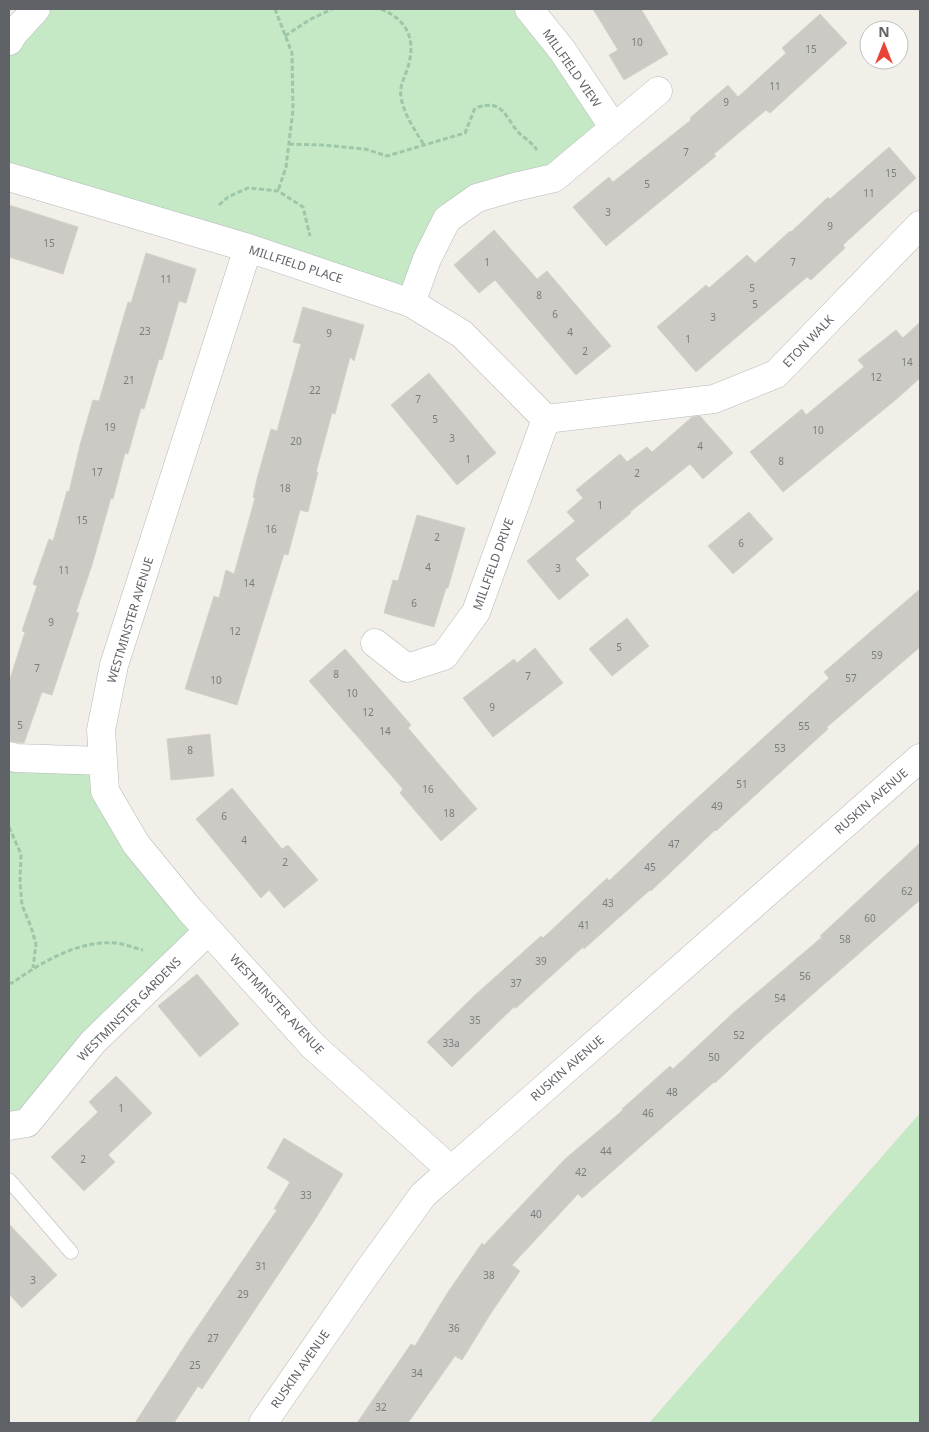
<svg xmlns="http://www.w3.org/2000/svg" width="929" height="1432" viewBox="0 0 929 1432" font-family="'Noto Sans',sans-serif">
  <style>
    .green { fill: #c5e8c5 }
    .building { fill: #cccac5; stroke: #d6d1c6 }
    .lines { fill: none; stroke-linecap: round; stroke-linejoin: round }
    .lane-casing { stroke: #b5b8bc; stroke-width: 15 }
    .street-casing { stroke: #b5b8bc; stroke-width: 29 }
    .path { stroke: #9cc7a9; stroke-width: 3; stroke-dasharray: 5 2.5; stroke-linecap: butt }
    .lane { stroke: #fff; stroke-width: 14 }
    .street { stroke: #fff; stroke-width: 28 }
    .labels { text-anchor: middle; dominant-baseline: central; stroke-width: 4.5; stroke-linejoin: round; paint-order: stroke }
    .number-label { font-size: 10px; fill: #7a7d7f }
    .street-label { font-size: 12px; fill: #5f6368; stroke: #fff }
  </style>
  <rect width="100%" height="100%" fill="#f1efe8"/>
  <path class="green" d="M36,9H528L614,128L554,178L447,219L411,303L9,177V41Z
    M9,756L103,761L105,791L208,931L9,1126Z
    M920,1113V1423H649Z"/>
  <path class="building" d="M593,9H641L668,54L624,80L609,55L618,50Z
    M820,14L847,43L770,113L766,110L714,154L716,156L606,246L573,207L609,177L613,182L691,120L690,118L728,85L738,97L786,53L782,48Z
    M889,147L916,178L843,245L845,248L811,280L807,277L696,372L657,327L706,285L709,288L747,255L755,263L790,231L791,232L828,197L830,199Z
    M9,205L78,227L63,274L9,257Z
    M494,230L537,279L547,271L611,346L576,375L495,280L479,293L454,265Z
    M146,253L196,269L186,303L179,301L162,360L159,359L144,409L141,408L128,454L125,453L113,499L111,498L92,565L76,612L79,613L52,695L42,692L24,743L9,741V682L25,632L22,631L37,586L33,584L49,539L53,541L67,491L69,492L80,445L93,400L99,401L128,302L131,303Z
    M303,307L364,325L354,361L350,357L335,414L332,413L316,472H318L308,512L300,510L288,555L284,554L237,705L185,689L214,596L219,598L226,570L234,574L255,498L253,497L257,479L271,429L277,431L301,344L293,342Z
    M920,322V378L899,397L783,492L750,452L802,409L806,415L864,367L858,360L896,330L903,338Z
    M429,373L496,453L457,485L391,405Z
    M700,416L733,453L703,479L690,464L630,512L631,513L575,559L589,575L559,600L527,561L575,521L567,512L583,498L576,490L620,454L627,462L647,447L652,452L692,417Z
    M749,512L773,539L733,574L708,546Z
    M417,515L465,528L448,588H446L434,627L384,613L393,580L398,581Z
    M920,589V647L827,727L828,729L716,831L715,830L651,891L650,890L584,949L583,947L516,1008L514,1007L452,1067L427,1042L474,996L541,936L543,938L607,878L609,881L673,820L829,678L824,672Z
    M627,618L649,646L612,676L589,649Z
    M535,648L563,683L493,737L463,698L514,659L517,663Z
    M345,649L411,725L408,728L477,809L441,841L400,793L403,789L309,681Z
    M210,734L214,776L171,780L167,739Z
    M232,788L282,849L288,845L318,880L284,908L269,890L261,898L196,819Z
    M920,843V900L764,1037L715,1083L714,1082L582,1198L578,1194L512,1265L520,1271L491,1313L462,1360L455,1356L408,1423H357L411,1344L415,1346L448,1292L482,1243L484,1245L565,1159L623,1110L622,1109L670,1066L673,1069L734,1012L822,937L820,936Z
    M197,974L239,1024L200,1057L158,1006Z
    M116,1076L152,1113L108,1155L115,1162L84,1191L51,1157L98,1112L89,1102Z
    M284,1138L343,1174L314,1221L202,1389L198,1386L174,1423H135L188,1341L277,1210L274,1209L290,1182L267,1168Z
    M9,1224L57,1275L22,1308L9,1294Z"/>
  <g class="lines">
    <g class="lane-casing">
      <path id="lane" d="M9,1180L71,1252"/>
    </g>
    <g class="street-casing">
      <path id="street" d="M529,9L562,50L614,128
        M9,41L14,33L36,9
        M9,177L248,248L411,303L462,334L546,419
        M248,248L114,665L101,730L105,791L136,844L189,909L313,1046L451,1170
        M411,303L427,259L447,219L477,198L515,187L554,178L658,91
        M546,419L714,399L776,374L920,225
        M375,643L407,668L444,656L476,612L546,419
        M9,756L16,758L103,761
        M9,1126L27,1123L93,1042L208,931
        M263,1423L366,1274L423,1195L920,758"/>
    </g>
    <path class="path" d="M275,9L292,53L293,110L286,167L278,191
      M381,9C408,20 416,40 408,67C405,77 399,86 401,97C404,115 415,130 424,145
      M285,36L309,20L332,9
      M289,144L322,145L365,149L387,156L465,133L475,108C504,98 504,117 520,134C526,139 532,143 537,150
      M219,205L228,197L248,188L278,191L303,207L310,236
      M9,827L21,854L20,882L22,905L31,927L36,944L33,968
      M9,983H12C42,962 78,940 116,943C125,944 134,948 143,950"/>
    <use href="#lane" class="lane"/>
    <use href="#street" class="street"/>
  </g>
  <g class="labels">
    <g class="number-label">
      <text x="637" y="42">10</text>
      <text x="811" y="49">15</text>
      <text x="775" y="86">11</text>
      <text x="726" y="102">9</text>
      <text x="686" y="152">7</text>
      <text x="891" y="173">15</text>
      <text x="647" y="184">5</text>
      <text x="869" y="193">11</text>
      <text x="608" y="212">3</text>
      <text x="830" y="226">9</text>
      <text x="49" y="243">15</text>
      <text x="487" y="262">1</text>
      <text x="793" y="262">7</text>
      <text x="166" y="279">11</text>
      <text x="752" y="288">5</text>
      <text x="539" y="295">8</text>
      <text x="755" y="304">5</text>
      <text x="555" y="314">6</text>
      <text x="713" y="317">3</text>
      <text x="145" y="331">23</text>
      <text x="570" y="332">4</text>
      <text x="329" y="333">9</text>
      <text x="688" y="339">1</text>
      <text x="585" y="351">2</text>
      <text x="907" y="362">14</text>
      <text x="876" y="377">12</text>
      <text x="129" y="380">21</text>
      <text x="315" y="390">22</text>
      <text x="418" y="399">7</text>
      <text x="435" y="419">5</text>
      <text x="110" y="427">19</text>
      <text x="818" y="430">10</text>
      <text x="452" y="438">3</text>
      <text x="296" y="441">20</text>
      <text x="700" y="446">4</text>
      <text x="468" y="459">1</text>
      <text x="781" y="461">8</text>
      <text x="97" y="472">17</text>
      <text x="637" y="473">2</text>
      <text x="285" y="488">18</text>
      <text x="600" y="505">1</text>
      <text x="82" y="520">15</text>
      <text x="271" y="529">16</text>
      <text x="437" y="537">2</text>
      <text x="741" y="543">6</text>
      <text x="428" y="567">4</text>
      <text x="558" y="568">3</text>
      <text x="64" y="570">11</text>
      <text x="249" y="583">14</text>
      <text x="414" y="603">6</text>
      <text x="51" y="622">9</text>
      <text x="235" y="631">12</text>
      <text x="619" y="647">5</text>
      <text x="877" y="655">59</text>
      <text x="37" y="668">7</text>
      <text x="336" y="674">8</text>
      <text x="528" y="676">7</text>
      <text x="851" y="678">57</text>
      <text x="216" y="680">10</text>
      <text x="352" y="693">10</text>
      <text x="492" y="707">9</text>
      <text x="368" y="712">12</text>
      <text x="20" y="725">5</text>
      <text x="804" y="726">55</text>
      <text x="385" y="731">14</text>
      <text x="780" y="748">53</text>
      <text x="190" y="750">8</text>
      <text x="742" y="784">51</text>
      <text x="428" y="789">16</text>
      <text x="717" y="806">49</text>
      <text x="449" y="813">18</text>
      <text x="224" y="816">6</text>
      <text x="244" y="840">4</text>
      <text x="674" y="844">47</text>
      <text x="285" y="862">2</text>
      <text x="650" y="867">45</text>
      <text x="907" y="891">62</text>
      <text x="608" y="903">43</text>
      <text x="870" y="918">60</text>
      <text x="584" y="925">41</text>
      <text x="845" y="939">58</text>
      <text x="541" y="961">39</text>
      <text x="805" y="976">56</text>
      <text x="516" y="983">37</text>
      <text x="780" y="998">54</text>
      <text x="475" y="1020">35</text>
      <text x="739" y="1035">52</text>
      <text x="451" y="1043">33a</text>
      <text x="714" y="1057">50</text>
      <text x="672" y="1092">48</text>
      <text x="121" y="1108">1</text>
      <text x="648" y="1113">46</text>
      <text x="606" y="1151">44</text>
      <text x="83" y="1159">2</text>
      <text x="581" y="1172">42</text>
      <text x="306" y="1195">33</text>
      <text x="536" y="1214">40</text>
      <text x="261" y="1266">31</text>
      <text x="489" y="1275">38</text>
      <text x="33" y="1280">3</text>
      <text x="243" y="1294">29</text>
      <text x="454" y="1328">36</text>
      <text x="213" y="1338">27</text>
      <text x="195" y="1365">25</text>
      <text x="417" y="1373">34</text>
      <text x="381" y="1407">32</text>
    </g>
    <g class="street-label">
      <text transform="translate(572 68) rotate(55)">MILLFIELD VIEW</text>
      <text transform="translate(296 264) rotate(18)">MILLFIELD PLACE</text>
      <text transform="translate(808 341) rotate(-46)">ETON WALK</text>
      <text transform="translate(493 564) rotate(-70)">MILLFIELD DRIVE</text>
      <text transform="translate(130 620) rotate(-73)">WESTMINSTER AVENUE</text>
      <text transform="translate(871 801) rotate(-41)">RUSKIN AVENUE</text>
      <text transform="translate(277 1004) rotate(47)">WESTMINSTER AVENUE</text>
      <text transform="translate(129 1009) rotate(-45)">WESTMINSTER GARDENS</text>
      <text transform="translate(567 1068) rotate(-41)">RUSKIN AVENUE</text>
      <text transform="translate(300 1369) rotate(-55)">RUSKIN AVENUE</text>
    </g>
  </g>
  <rect width="929" height="1432" fill="none" stroke="#5f6368" stroke-width="20"/>
  <g transform="translate(884 45)"><circle r="24" fill="#ffffff" stroke="#bfc1c3"/>
  <path d="M0-4L9 19L0 12L-9 19Z" fill="#ea4335"/>
  <text y="-8" font-size="14" font-weight="bold" text-anchor="middle" fill="#5f6368">N</text>
  </g>
</svg>
